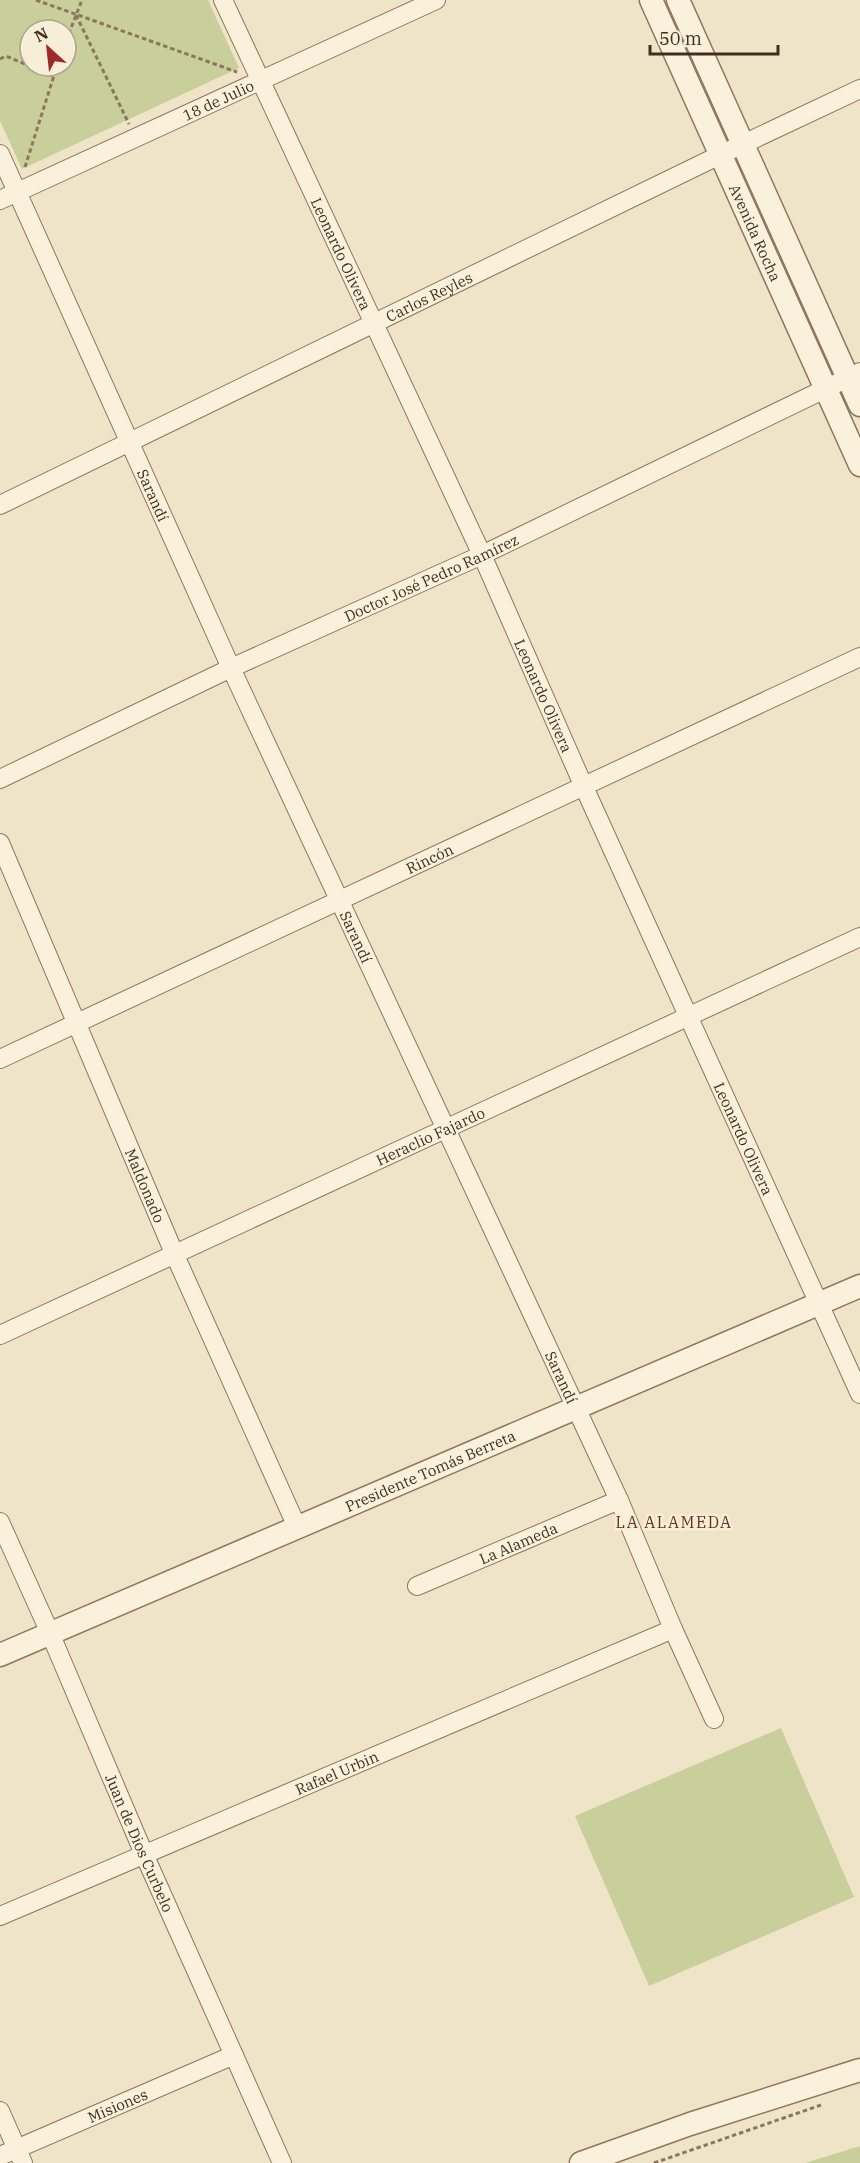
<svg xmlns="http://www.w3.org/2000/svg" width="860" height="2163" viewBox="0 0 860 2163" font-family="'IBM Plex Serif',serif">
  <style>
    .green { fill: #c9cf9b; fill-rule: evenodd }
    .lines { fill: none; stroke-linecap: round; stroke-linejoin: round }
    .minor-casing { stroke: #8d765c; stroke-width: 20 }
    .tertiary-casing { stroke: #8d765c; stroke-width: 25 }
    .path { stroke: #8d765c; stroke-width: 3; stroke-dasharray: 4.5 3; stroke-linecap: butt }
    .minor { stroke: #faf1dc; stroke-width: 18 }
    .tertiary { stroke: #faf1dc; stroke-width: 22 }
    .labels { text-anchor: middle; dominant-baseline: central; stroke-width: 5; stroke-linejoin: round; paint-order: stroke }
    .street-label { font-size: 15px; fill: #3d2e20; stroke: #f7eed8 }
    .neighbourhood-label { font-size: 16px; letter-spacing: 1.5px; fill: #6b2e1e; stroke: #f7eed8 }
  </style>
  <rect width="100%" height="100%" fill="#f0e4c8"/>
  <path class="green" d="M0,0H208L239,68L22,169L0,121ZM30,30H66V66H30Z
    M781,1728L854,1897L649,1986L575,1816Z
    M860,2146V2163H805Z"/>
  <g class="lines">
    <g class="minor-casing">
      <g id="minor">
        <path id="s1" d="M223,0L482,555L584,787L860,1394"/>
        <path id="s2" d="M0,154L231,668L619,1500L673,1629L714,1719"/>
        <path id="s3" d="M0,200L436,0"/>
        <path id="s4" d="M0,505L722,154L860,89"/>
        <path id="s5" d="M0,779L231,668L482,555L860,372"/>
        <path id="s6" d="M0,843L174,1253L297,1527"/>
        <path id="s7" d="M0,1059L860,657"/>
        <path id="s8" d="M0,1335L860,937"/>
        <path id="s9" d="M0,1522L50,1633L144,1854L282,2163"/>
        <path id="s10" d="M417,1586L619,1500"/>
        <path id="s11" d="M0,1916L673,1629"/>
        <path d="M0,2111L23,2163"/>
        <path id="s12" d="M0,2156L234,2055"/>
      </g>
    </g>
    <g class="tertiary-casing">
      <g id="tertiary">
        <path id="s13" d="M651,0L860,465"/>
        <path d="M678,0L860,405"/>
        <path id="s14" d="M0,1655L860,1286"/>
        <path d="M581,2163L690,2124L860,2070"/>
      </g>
    </g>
    <path class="path" d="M36,0L237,72
      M76,15L129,124
      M66,41L82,0
      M0,59L6,56L53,76
      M25,167L57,66
      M654,2163L821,2105"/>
    <use href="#minor" class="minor"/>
    <use href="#tertiary" class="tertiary"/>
  </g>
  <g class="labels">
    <g class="street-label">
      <text stroke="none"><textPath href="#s3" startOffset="240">18 de Julio</textPath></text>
      <text stroke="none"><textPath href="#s13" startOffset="255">Avenida Rocha</textPath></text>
      <text stroke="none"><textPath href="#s1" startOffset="280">Leonardo Olivera</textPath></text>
      <text stroke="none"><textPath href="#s4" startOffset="477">Carlos Reyles</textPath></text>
      <text stroke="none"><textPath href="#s2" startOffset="374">Sarandí</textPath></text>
      <text stroke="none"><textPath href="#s5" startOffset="476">Doctor José Pedro Ramírez</textPath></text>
      <text stroke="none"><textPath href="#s1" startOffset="766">Leonardo Olivera</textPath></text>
      <text stroke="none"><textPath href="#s7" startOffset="474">Rincón</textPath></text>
      <text stroke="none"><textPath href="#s2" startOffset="860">Sarandí</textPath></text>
      <text stroke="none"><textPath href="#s8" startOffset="474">Heraclio Fajardo</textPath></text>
      <text stroke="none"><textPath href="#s1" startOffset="1252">Leonardo Olivera</textPath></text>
      <text stroke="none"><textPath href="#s6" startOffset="372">Maldonado</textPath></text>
      <text stroke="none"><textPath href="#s2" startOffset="1346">Sarandí</textPath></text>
      <text stroke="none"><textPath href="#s14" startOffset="468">Presidente Tomás Berreta</textPath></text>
      <text stroke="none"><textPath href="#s10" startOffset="110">La Alameda</textPath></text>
      <text stroke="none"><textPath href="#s11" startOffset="366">Rafael Urbin</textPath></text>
      <text stroke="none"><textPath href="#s9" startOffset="350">Juan de Dios Curbelo</textPath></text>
      <text stroke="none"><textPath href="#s12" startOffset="128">Misiones</textPath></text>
    </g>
    <g class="neighbourhood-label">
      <text x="674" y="1522">LA ALAMEDA</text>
    </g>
  </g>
  <g transform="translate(48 48) rotate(333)"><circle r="28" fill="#f7eed8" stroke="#ada18e" stroke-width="1.5"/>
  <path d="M0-4.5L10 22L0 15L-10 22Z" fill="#9e2a2b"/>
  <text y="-9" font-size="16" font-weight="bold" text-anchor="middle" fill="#3d2e20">N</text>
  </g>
  <path d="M650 45v9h128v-9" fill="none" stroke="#3d2e20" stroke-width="3"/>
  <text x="659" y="45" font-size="18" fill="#3d2e20" stroke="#f7eed8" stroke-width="4.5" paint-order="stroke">50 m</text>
</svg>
